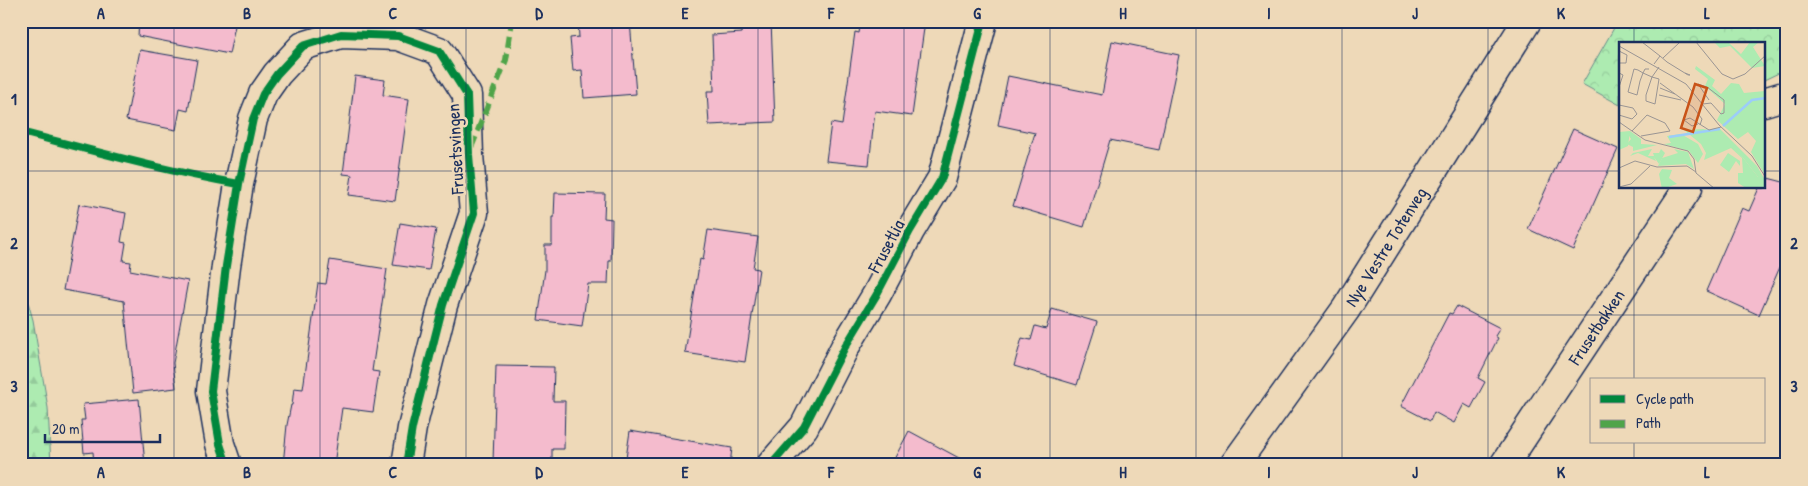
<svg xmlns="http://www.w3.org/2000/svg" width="1808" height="486" viewBox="0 0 1808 486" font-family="'Patrick Hand',sans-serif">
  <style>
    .forest { fill: url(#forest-firs); stroke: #648d88 }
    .park { fill: url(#park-crowns); stroke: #648d88 }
    .building { fill: #f4bbcd; stroke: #1b2f5e }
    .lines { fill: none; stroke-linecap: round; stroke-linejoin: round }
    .street-casing { stroke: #1b2f5e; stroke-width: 31 }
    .secondary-casing { stroke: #1b2f5e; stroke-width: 31 }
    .path { stroke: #1b2f5e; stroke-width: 3; stroke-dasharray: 4 4; stroke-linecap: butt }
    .street { stroke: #eed9b8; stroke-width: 28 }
    .secondary { stroke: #eed9b8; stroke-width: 28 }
    .quiet { stroke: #4fa44a; stroke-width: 6; stroke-dasharray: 12 6; stroke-linecap: butt }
    .cycleway-casing { stroke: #eed9b8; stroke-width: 11 }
    .cycleway { stroke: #00873e; stroke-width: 8 }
    .grid { fill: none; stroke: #1b2f5e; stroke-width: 1; stroke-opacity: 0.55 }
    .labels { text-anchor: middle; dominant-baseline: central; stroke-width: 5; stroke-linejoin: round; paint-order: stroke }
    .street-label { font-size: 18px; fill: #1b2f5e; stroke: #eed9b8 }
    .inset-river { fill: none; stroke: #9ccdf8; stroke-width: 2.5 }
    .inset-road { fill: none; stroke: #9a9594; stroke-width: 1 }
    .view { fill: #c95318; fill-opacity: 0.15; stroke: #c95318; stroke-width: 2.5 }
    .inset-edge { fill: none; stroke: #1b2f5e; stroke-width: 2.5 }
    .neatline { fill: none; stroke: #1b2f5e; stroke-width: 2 }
    .grid-label { font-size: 16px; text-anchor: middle; font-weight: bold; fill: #1b2f5e }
  </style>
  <defs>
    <pattern id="forest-firs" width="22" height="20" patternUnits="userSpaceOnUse" patternTransform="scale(1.25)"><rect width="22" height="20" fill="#adebb1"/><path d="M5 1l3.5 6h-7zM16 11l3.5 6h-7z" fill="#94ca9b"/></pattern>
    <pattern id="park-crowns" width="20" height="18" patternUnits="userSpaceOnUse" patternTransform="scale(1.25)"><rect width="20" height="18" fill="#adebb1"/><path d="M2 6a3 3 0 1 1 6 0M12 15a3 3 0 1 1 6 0" fill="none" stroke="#94ca9b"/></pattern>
  </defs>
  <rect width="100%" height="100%" fill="#eed9b8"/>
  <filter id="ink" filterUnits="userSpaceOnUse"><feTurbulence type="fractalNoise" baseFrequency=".02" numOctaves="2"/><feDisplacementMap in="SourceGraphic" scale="10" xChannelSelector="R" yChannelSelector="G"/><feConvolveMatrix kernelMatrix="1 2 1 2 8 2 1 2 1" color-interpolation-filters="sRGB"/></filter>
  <g filter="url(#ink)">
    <path class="forest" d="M21,277L33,320L48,408L51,465H21Z"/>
    <path class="park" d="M1618,21H1787V69L1764,80V44H1620V105L1582,84Z"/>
    <path class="building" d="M139,21H236L229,54L138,36Z
      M578,21H630L636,94L584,98L582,70L573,71L570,38L579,37Z
      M741,21H771L775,122L709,125L707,91H714L712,35L742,33Z
      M861,21H925L912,116L875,111L869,165L826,161L831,123L842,125L855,32L859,33Z
      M1112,41L1179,55L1159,150L1110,140L1084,227L1013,206L1035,133L998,125L1008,76L1102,95Z
      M140,50L197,60L188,111L180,109L176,130L126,120Z
      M355,76L385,80L383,95L409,99L395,201L349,195L352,175L343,174Z
      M1573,129L1618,149L1573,250L1528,229Z
      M1764,177L1787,183V251L1759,315L1706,291L1742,208L1749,211L1759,188H1764Z
      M555,193L605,194L604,218L612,219L611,261H609L608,284H588L582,326L538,320L545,270V245H552V217H554Z
      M79,204L126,213L121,242L126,243L123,261L131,262L130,270L188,281L173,363L176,388L133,393L124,301L63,290Z
      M400,223L436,229L429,270L393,265Z
      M708,230L758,237L753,268L759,269L745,362L685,353L700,259L703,260Z
      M330,260L387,269L372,371L379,372L373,412L342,408L334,465H283L287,425L291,405H292L294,388L303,389L318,283L326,284Z
      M1457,306L1500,328L1495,336L1498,338L1478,378L1485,382L1471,408L1464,404L1454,423L1434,412L1430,421L1401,406L1449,313L1452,314Z
      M1052,309L1097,322L1077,385L1014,366L1022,338L1031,340L1035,326L1046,329Z
      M496,366L554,367L553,401H565L564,449H552V465H499V462H493Z
      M139,399L145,465H94L93,452L84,453L81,420H85L83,404Z
      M630,431L732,448L730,465H625Z
      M909,431L972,465H891Z"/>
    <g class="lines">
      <g class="street-casing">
        <g id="street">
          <path d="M1764,102L1787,95"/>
          <path d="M227,465L220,444L211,391L226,266L239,184L253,119L263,94L277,74L303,46L341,34L398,36L439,51L467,95L469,155L474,213L443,305L412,428L406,465"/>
          <path d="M771,465L804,427L845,347L877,294L910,231L942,178L983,21"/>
          <path id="s1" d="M1504,465L1688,188"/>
        </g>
      </g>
      <g class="secondary-casing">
        <g id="secondary">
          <path id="s2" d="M1234,465L1346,309L1527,21"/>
        </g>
      </g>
      <path class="path" d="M21,132L120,159L205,178"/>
      <use href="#street" class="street"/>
      <use href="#secondary" class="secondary"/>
      <path class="quiet" d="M471,148L506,60L512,21"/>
      <g class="cycleway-casing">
        <path id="cycleway" d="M21,132C94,151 165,171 239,184
          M227,465L220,444L211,391L226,266L239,184L253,119L263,94L277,74L303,46L341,34L398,36L439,51L467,95L469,155L474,213L443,305L412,428L406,465
          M771,465L804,427L845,347L877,294L910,231L942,178L983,21"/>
      </g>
      <use href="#cycleway" class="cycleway"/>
    </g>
  </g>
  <path class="grid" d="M174,21V465M320,21V465M466,21V465M612,21V465M758,21V465M904,21V465M1050,21V465M1196,21V465M1342,21V465M1488,21V465M1634,21V44M21,171H1620M1764,171H1787M1634,188V380M21,315H1787M1634,442V465"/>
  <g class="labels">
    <g class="street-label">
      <text transform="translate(455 149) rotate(-93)">Frusetsvingen</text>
      <text transform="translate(886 246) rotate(-62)">Frusetlia</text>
      <text stroke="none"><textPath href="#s2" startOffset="266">Nye Vestre Totenveg</textPath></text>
      <text stroke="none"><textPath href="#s1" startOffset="166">Frusetbakken</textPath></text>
    </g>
  </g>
  <g transform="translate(1619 42)">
    <rect width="146" height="146" fill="#eed9b8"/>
    <path d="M100,86L138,124L146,138V146H139V135L125,117L96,88ZM11,89L9,104L0,108V90ZM33,107L29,114H35L34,111H40L42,107L46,111L40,122L35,115L37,119L19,111L11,114L14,111ZM43,127L53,128L50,136L58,142L43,147L40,132Z" fill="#adebb1"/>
    <path d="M131,0H140L134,5L146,24L133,26L111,4L101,6L96,1H110L122,12ZM77,24L96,38L93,44L102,52L112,41L120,42L125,51L146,49V133L132,110L137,99L129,90L119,97L98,78L106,62L86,44L89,37L76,27ZM84,87L99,89L125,117L139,135V146H127L119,141V131H124L123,116L112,106L85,118L87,111L82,102L65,88ZM11,89L22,97V102L38,103L14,109V105L8,102L12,97L9,92ZM62,92L79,102L84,112L79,121L70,109L45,102L52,101L48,94ZM55,107L69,110L75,127L67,122L39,124L43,116L59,111ZM109,111L121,119V124L117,119L110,130L101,123Z" fill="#adebb1"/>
    <path class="inset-river" d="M104,84L133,58L147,56M50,95L101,87"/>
    <path class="inset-road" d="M23,0L41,14L35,22M77,0L103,32L114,37L126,32L147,13M0,4L67,42L100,83L133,114L147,136M0,9L8,13L7,21H0M41,14L48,20L69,33H71L66,31M44,16L61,0M30,27H26L24,31L21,39L18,53L9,50L15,27L19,28L24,31L33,35L40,37L36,62L27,59V53L33,35L40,25M0,31L4,33L0,45M41,41L74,65L83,77L81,83M41,46L56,52M40,53L62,58M84,62L92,61L102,72L105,71V58L88,45L79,42L90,58M0,63L14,66L18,72L13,77L0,73M0,80L26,98L69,109L75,117L77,131L96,147M79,82L73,84L65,78L71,76L90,88L102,85M13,89L28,73L46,81L51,89L22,94M0,126L16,119L38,125L68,124L77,130M0,145L12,142L31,124"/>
    <path class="view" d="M76,42L88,46L74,90L62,86Z"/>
    <rect width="146" height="146" class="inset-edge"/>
  </g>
  <rect width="1808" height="486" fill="none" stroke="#eed9b8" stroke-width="55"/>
  <rect x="1590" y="378" width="175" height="65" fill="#eed9b8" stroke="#9a9594"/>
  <rect x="1600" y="395" width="25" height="8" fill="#00873e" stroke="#9a9594"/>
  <text x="1636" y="404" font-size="15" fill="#1b2f5e">Cycle path</text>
  <rect x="1600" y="420" width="25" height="8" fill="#4fa44a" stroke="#9a9594"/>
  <text x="1636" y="428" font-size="15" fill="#1b2f5e">Path</text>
  <path d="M45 434v8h115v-8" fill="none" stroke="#1b2f5e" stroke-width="2.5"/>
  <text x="52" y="434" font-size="15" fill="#1b2f5e" stroke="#eed9b8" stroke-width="4" paint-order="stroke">20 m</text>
  <rect x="28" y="28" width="1752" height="430" class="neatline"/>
  <g class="grid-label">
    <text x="101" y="19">A</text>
    <text x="247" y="19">B</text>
    <text x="393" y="19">C</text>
    <text x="539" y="19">D</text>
    <text x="685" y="19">E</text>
    <text x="831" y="19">F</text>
    <text x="977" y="19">G</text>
    <text x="1123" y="19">H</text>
    <text x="1269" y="19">I</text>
    <text x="1415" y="19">J</text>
    <text x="1561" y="19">K</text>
    <text x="1707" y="19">L</text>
    <text x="14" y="105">1</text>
    <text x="1794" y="105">1</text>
    <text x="14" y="249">2</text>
    <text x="1794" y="249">2</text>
    <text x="14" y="392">3</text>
    <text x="1794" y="392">3</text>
    <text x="101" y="478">A</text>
    <text x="247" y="478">B</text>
    <text x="393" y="478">C</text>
    <text x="539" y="478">D</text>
    <text x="685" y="478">E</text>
    <text x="831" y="478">F</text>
    <text x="977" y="478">G</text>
    <text x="1123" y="478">H</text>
    <text x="1269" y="478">I</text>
    <text x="1415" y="478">J</text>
    <text x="1561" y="478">K</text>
    <text x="1707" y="478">L</text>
  </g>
</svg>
